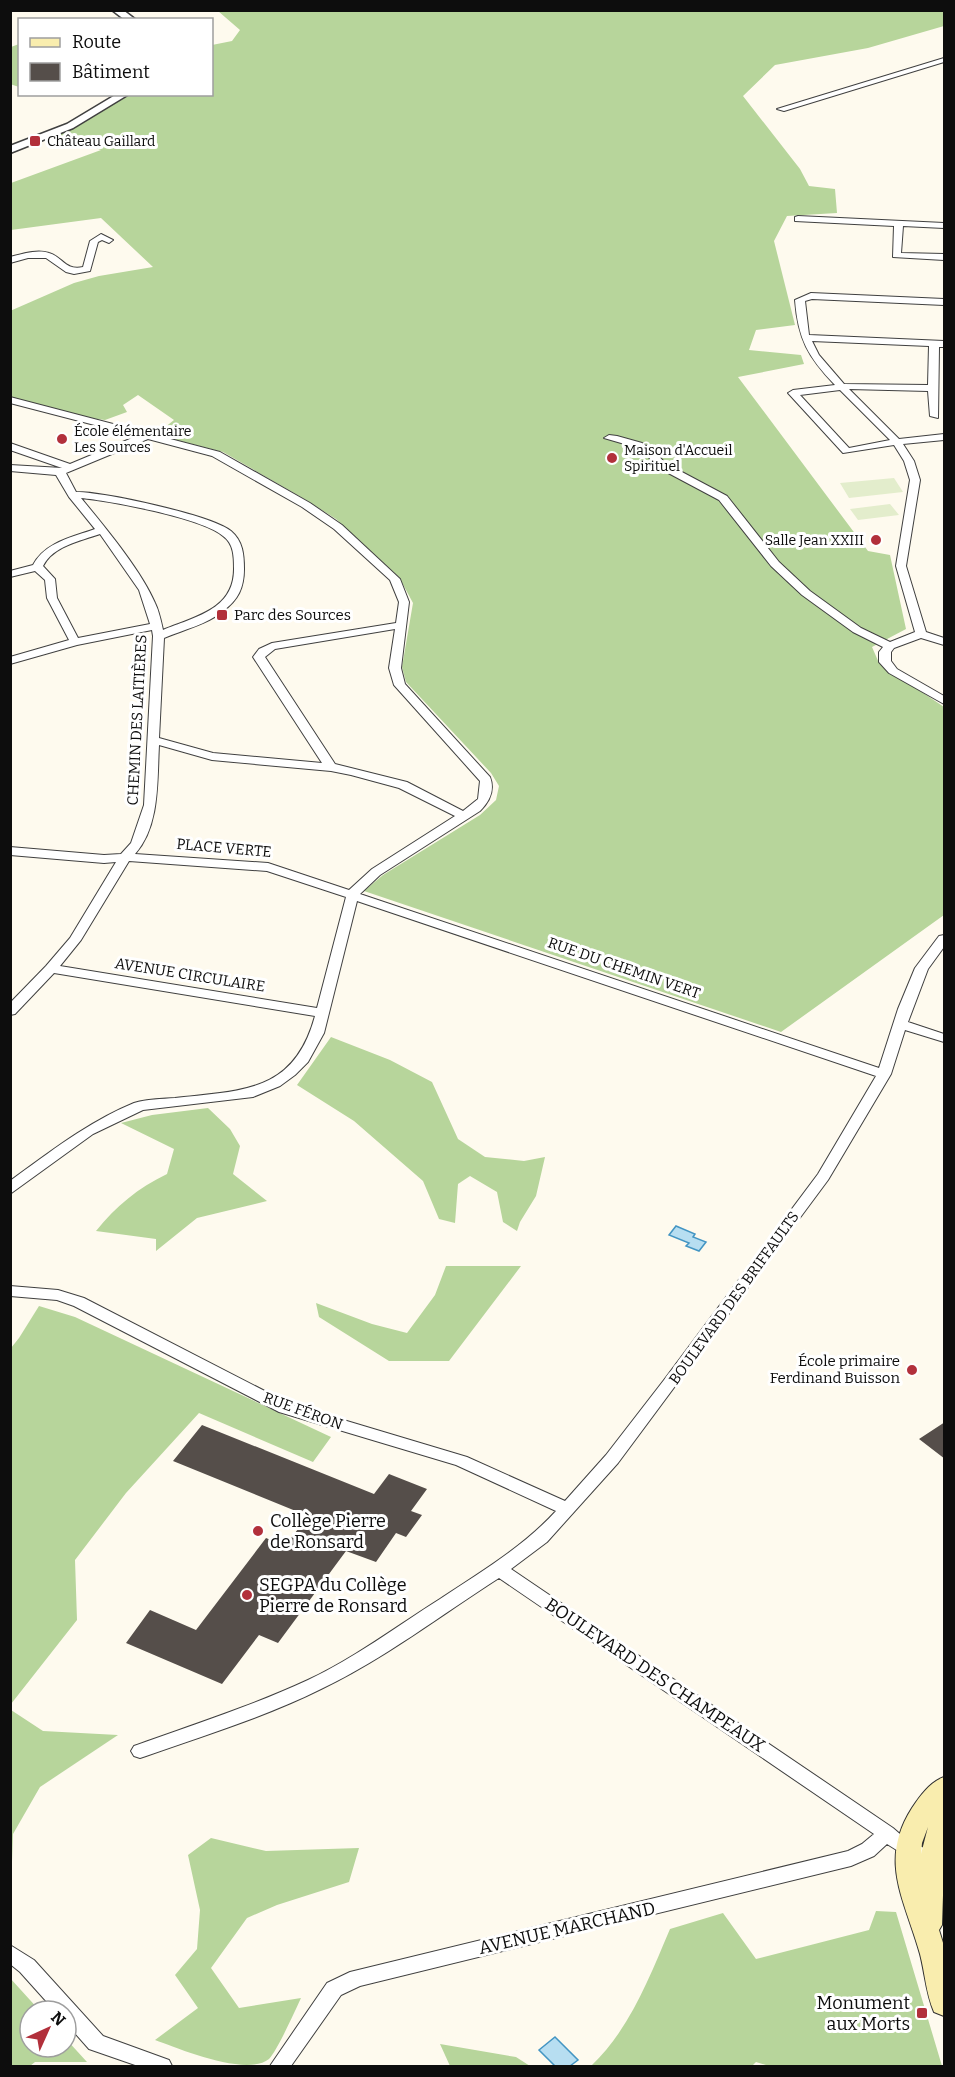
<svg xmlns="http://www.w3.org/2000/svg" width="955" height="2077" viewBox="0 0 955 2077" font-family="Bitter,serif">
  <style>
    .forest { fill: #b7d59b }
    .pitch { fill: #e3edcc }
    .water { fill: #b7def1; stroke: #4395c3; stroke-width: 1.5 }
    .building { fill: #554e4a }
    .lines { fill: none; stroke-linecap: round; stroke-linejoin: round }
    .minor-casing { stroke: #404040; stroke-width: 2 }
    .tertiary-casing { stroke: #404040; stroke-width: 3 }
    .secondary-casing { stroke: #2f2f2f; stroke-width: 2 }
    .minor { fill: #fff; fill-rule: evenodd }
    .tertiary { fill: #fff; fill-rule: evenodd }
    .secondary { fill: #f9edae; fill-rule: evenodd }
    .poi-dot { fill: #b2303b; stroke: #fff; stroke-width: 2 }
    .labels { text-anchor: middle; dominant-baseline: central; stroke-width: 6; stroke-linejoin: round; paint-order: stroke }
    .far-poi-label { font-size: 14px; fill: #0d0d0d; stroke: #fff; text-anchor: start }
    .poi-label { font-size: 15px; fill: #0d0d0d; stroke: #fff; text-anchor: start }
    .street-label { font-size: 15px; fill: #0d0d0d; stroke: #fff }
    .near-poi-label { font-size: 18px; fill: #0d0d0d; stroke: #fff; text-anchor: start }
    .near-street-label { font-size: 18px; fill: #0d0d0d; stroke: #fff }
  </style>
  <rect width="100%" height="100%" fill="#fefaee"/>
  <path class="forest" d="M218,11H944V26L868,48L775,65L743,96L800,169L809,186L835,189L837,213L787,216L774,241L795,325L756,330L749,350L801,355L804,364L738,377L868,551L890,555L906,629L872,647L879,663L944,707V915L781,1032L364,891L383,875L480,815L496,800L499,786L491,773L406,682L402,667L413,603L399,577L336,519L306,500L223,452L161,436L159,432L174,420L138,395L123,405L127,412L105,420L89,418L11,397L10,311L74,283L99,276L153,267L101,218L11,230V183L101,150L51,133L125,95L212,94V45L232,41L240,30Z
    M19,44H20L19,87L10,84L11,47Z
    M331,1037L390,1060L432,1082L458,1139L485,1157L524,1161L545,1157L536,1196L520,1222L517,1231L503,1222L497,1192L470,1176L458,1184L455,1223L439,1219L423,1181L354,1121L297,1085Z
    M208,1108L230,1129L240,1146L233,1174L267,1201L197,1218L156,1251V1239L96,1231C116,1206 138,1188 167,1174L174,1149L121,1123L152,1115Z
    M446,1266H521L449,1361H389L319,1317L316,1303L372,1324L407,1333L435,1295Z
    M39,1306L75,1317L331,1437L313,1462L199,1413L126,1493L75,1560L77,1620L11,1704V1348L19,1338Z
    M11,1710L43,1731L118,1735L40,1787L13,1834L11,1890Z
    M211,1838L266,1851L359,1848L349,1882L277,1905L247,1918L211,1968L239,2008L301,1998C295,2011 277,2051 269,2059C246,2077 180,2049 155,2040L198,2008L175,1975L197,1949L200,1910L188,1855Z
    M876,1911L896,1912L942,2066H769L756,2062L752,2066H591C630,2029 649,1978 670,1929L723,1913L756,1959L869,1930Z
    M10,1978L40,2011H30V2047H66V2039L87,2062H35L30,2066H11Z
    M440,2044L516,2057L530,2066H450Z"/>
  <path class="pitch" d="M894,478L903,492L849,498L840,483Z
    M890,504L899,515L858,520L850,509Z"/>
  <path class="water" d="M676,1226L695,1234L693,1237L706,1242L699,1251L686,1246L689,1243L669,1235Z
    M555,2037L578,2060L570,2066H555L539,2050Z"/>
  <path class="building" d="M945,1422V1459L919,1439Z
    M202,1425L374,1494L389,1474L427,1489L411,1511L422,1515L406,1537L396,1533L376,1562L346,1551L278,1643L259,1635L222,1684L126,1643L150,1610L196,1630L266,1538L285,1546L308,1516L173,1461Z"/>
  <g class="lines">
    <g class="minor-casing">
      <path id="minor" d="M944,58V62L784,111L777,109Z
        M798,216L944,223V228L903,226L901,253L944,254V260L893,257L894,226L795,221V217Z
        M101,234L113,240L109,243L102,240L98,242L90,271L74,274L66,272L46,258H28L10,263V257C22,254 37,249 49,253C63,257 65,271 83,267L90,241Z
        M811,293L944,299V305L812,299L805,301L809,335L944,341V347H939L938,418L930,416L928,391L849,389L899,439L944,434V440L903,444L914,461L920,480L906,566L926,632L944,638V645L921,638L894,648L891,652V661L897,669L944,696V704L889,673L879,662V652L883,647L853,632L802,595L771,566L719,500L657,467L647,455L635,447L604,438L609,435L617,436L642,443L654,451L665,463L727,496L779,562L810,591L861,628L890,642L915,632L896,566L910,480L904,461L894,445L843,453L788,393L793,390L835,385C808,357 798,339 795,300ZM812,341L929,346L928,385L844,384L819,355ZM840,390L890,440L849,448L800,395Z
        M10,397L220,452L310,503L342,525L400,579L409,602L401,668L405,684L490,777C495,790 490,801 480,811L380,875L360,894L879,1068L898,1009L915,968L939,936L944,935V947L928,969L908,1022L944,1034V1042L905,1030L891,1074L828,1180L618,1463L547,1542L511,1569L893,1828C908,1842 925,1850 944,1854V1870L914,1861L887,1844L874,1856L851,1866L360,1986L341,1995L291,2066H270L327,1983L350,1972L848,1851L862,1844L874,1834L499,1578C441,1615 384,1659 321,1689C265,1717 205,1735 146,1756L140,1758L134,1756L131,1751L134,1746C192,1725 252,1706 308,1680C355,1658 397,1626 440,1599C481,1572 523,1547 556,1511L456,1465L279,1412L74,1306L57,1300L10,1296V1286L58,1290L84,1298L290,1404L467,1457L565,1501L606,1455L664,1380L818,1174L876,1076L357,901L324,1033L308,1062L295,1075L280,1086L253,1097L143,1110L93,1134L10,1194V1181C50,1152 88,1122 134,1103C146,1099 162,1099 175,1098C241,1090 294,1094 315,1016L54,973L15,1014L10,1015V1003L46,966L70,938L116,862L104,863L10,855V847L104,855L121,854L131,843L144,805L153,636L152,630L77,645L10,664V657L69,640L47,598L45,580L35,571L10,577V571L33,565C45,542 73,537 95,529L69,497L56,475L10,471V465L62,468L10,450V443L70,464L137,436L10,403ZM148,439L212,456L302,507L334,529L390,580L399,602L396,623L272,643L259,649L253,657L322,763L213,753L159,738L164,638C183,630 208,624 223,611C238,600 244,588 244,569C244,555 243,541 231,531C211,515 104,492 76,492L66,473ZM81,498C111,501 202,518 223,536C234,544 234,557 234,569C234,610 194,617 163,630C161,621 159,611 155,603C141,570 104,526 81,498ZM100,534L139,590L150,624L78,638L57,598L55,579L43,566C53,546 80,541 100,534ZM395,629L389,668L394,685L480,781L478,799L463,811L407,782L335,764L265,657L275,649ZM159,745L212,760L331,771L351,775L399,788L455,816L372,869L349,890L268,863L135,854C160,826 157,781 159,745ZM129,861L267,871L346,897L317,1008L60,966L81,940Z
        M10,1945L34,1960L103,2036L169,2060L172,2066H138L89,2049L66,2023V2011H55L20,1972L10,1964Z"/>
    </g>
    <g class="tertiary-casing">
      <path id="tertiary" d="M112,10H123L136,20H125Z
        M117,94H129L73,128L10,153V146L67,124Z"/>
    </g>
    <g class="secondary-casing">
      <path id="secondary" d="M944,1777V1866L942,1925L939,1930L944,1946V2016L934,2012C926,1994 925,1973 920,1954C905,1900 878,1861 912,1808C920,1796 930,1782 944,1777ZM928,1827L921,1854L922,1843Z"/>
    </g>
    <use href="#minor" class="minor"/>
    <use href="#tertiary" class="tertiary"/>
    <use href="#secondary" class="secondary"/>
  </g>
  <g class="poi-dot">
    <rect x="29" y="135" width="12" height="12" rx="3"/>
    <circle cx="62" cy="439" r="6"/>
    <circle cx="612" cy="458" r="6"/>
    <circle cx="876" cy="540" r="6"/>
    <rect x="216" y="609" width="12" height="12" rx="3"/>
    <circle cx="912" cy="1370" r="6"/>
    <circle cx="258" cy="1531" r="6"/>
    <circle cx="247" cy="1595" r="6"/>
    <rect x="916" y="2007" width="12" height="12" rx="3"/>
  </g>
  <g class="labels">
    <g class="far-poi-label">
      <text x="47" y="141">Château Gaillard</text>
      <text x="74" y="431">École élémentaire<tspan x="74" dy="16">Les Sources</tspan></text>
      <text x="624" y="450">Maison d'Accueil<tspan x="624" dy="16">Spirituel</tspan></text>
      <text x="864" y="540" text-anchor="end">Salle Jean XXIII</text>
    </g>
    <g class="poi-label">
      <text x="234" y="615">Parc des Sources</text>
      <text x="900" y="1361" text-anchor="end">École primaire<tspan x="900" dy="17">Ferdinand Buisson</tspan></text>
    </g>
    <g class="street-label">
      <text transform="translate(137 720) rotate(-87)">CHEMIN DES LAITIÈRES</text>
      <text transform="translate(224 848) rotate(5)">PLACE VERTE</text>
      <text transform="translate(624 968) rotate(19)">RUE DU CHEMIN VERT</text>
      <text transform="translate(190 975) rotate(9)">AVENUE CIRCULAIRE</text>
      <text transform="translate(734 1298) rotate(-54)">BOULEVARD DES BRIFFAULTS</text>
      <text transform="translate(303 1411) rotate(20)">RUE FÉRON</text>
    </g>
    <g class="near-poi-label">
      <text x="270" y="1521">Collège Pierre<tspan x="270" dy="21">de Ronsard</tspan></text>
      <text x="259" y="1585">SEGPA du Collège<tspan x="259" dy="21">Pierre de Ronsard</tspan></text>
      <text x="910" y="2003" text-anchor="end">Monument<tspan x="910" dy="21">aux Morts</tspan></text>
    </g>
    <g class="near-street-label">
      <text transform="translate(655 1675) rotate(34)">BOULEVARD DES CHAMPEAUX</text>
      <text transform="translate(567 1928) rotate(-13)">AVENUE MARCHAND</text>
    </g>
  </g>
  <rect width="955" height="2077" fill="none" stroke="#0d0d0d" stroke-width="24"/>
  <rect x="18" y="18" width="195" height="78" fill="#ffffff" stroke="#9e9e9e" stroke-width="1.5"/>
  <rect x="30" y="38" width="30" height="9" fill="#f9edae" stroke="#9e9e9e" stroke-width="1.5"/>
  <text x="72" y="48" font-size="18" fill="#0d0d0d">Route</text>
  <rect x="30" y="63" width="30" height="18" fill="#554e4a" stroke="#9e9e9e" stroke-width="1.5"/>
  <text x="72" y="78" font-size="18" fill="#0d0d0d">Bâtiment</text>
  <g transform="translate(48 2029) rotate(45)"><circle r="28" fill="#ffffff" stroke="#9e9e9e" stroke-width="1.5"/>
  <path d="M0-4.5L10 22L0 15L-10 22Z" fill="#b2303b"/>
  <text y="-9" font-size="16" font-weight="bold" text-anchor="middle" fill="#0d0d0d">N</text>
  </g>
</svg>
